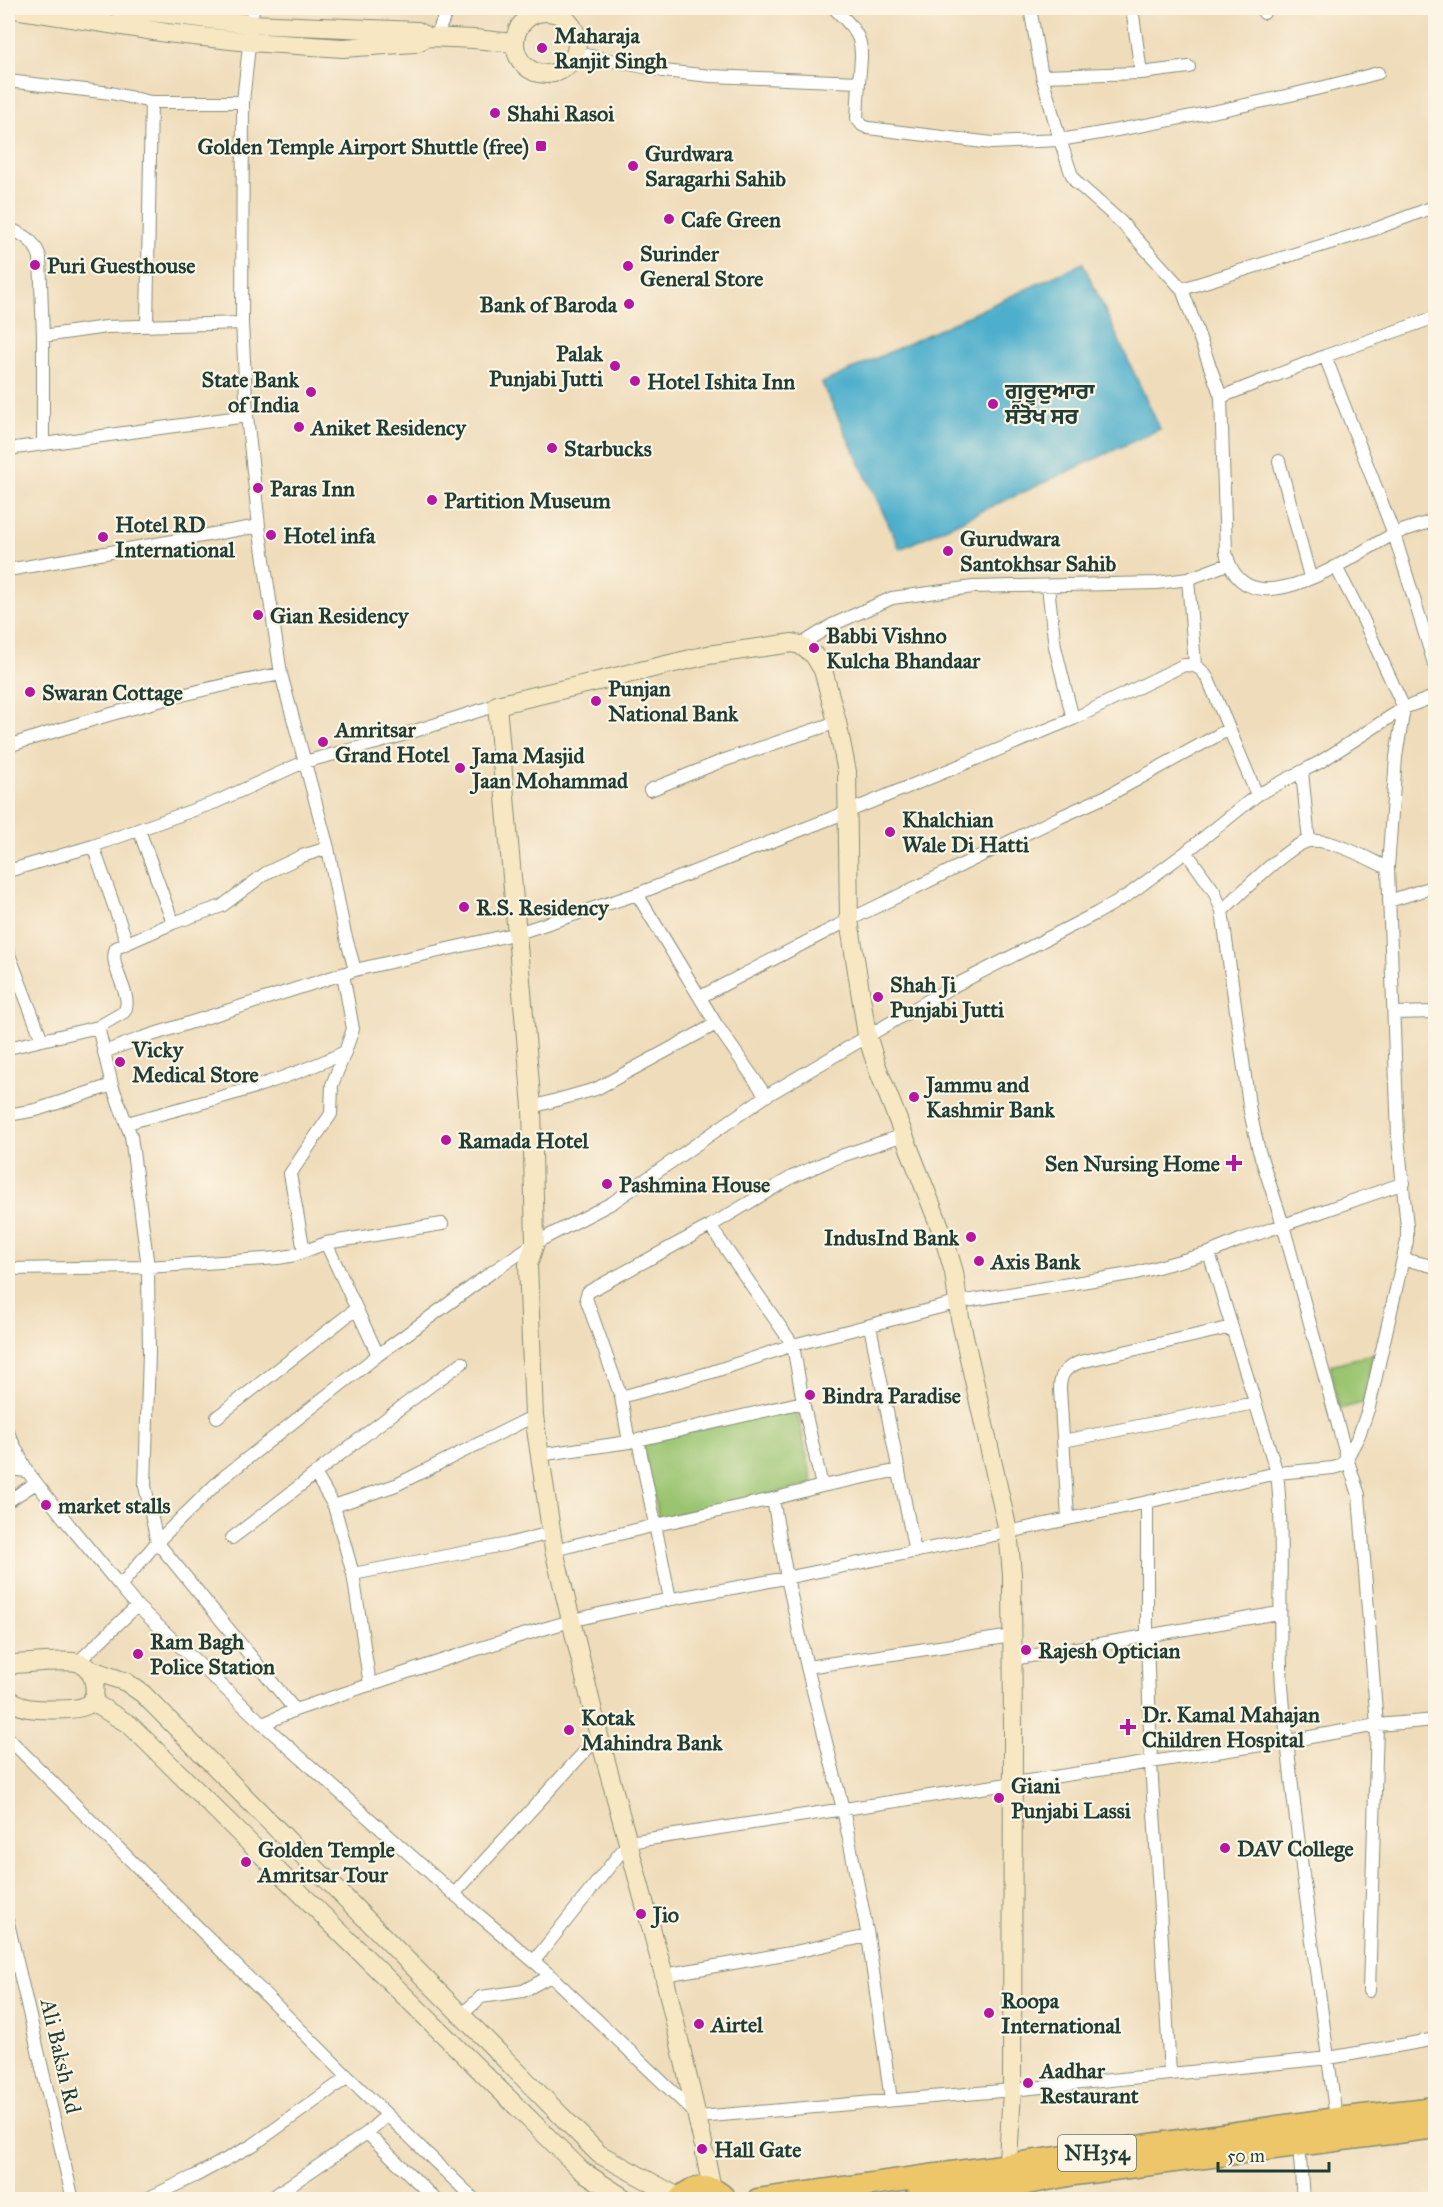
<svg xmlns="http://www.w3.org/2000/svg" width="1443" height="2207" viewBox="0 0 1443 2207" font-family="'IM FELL Great Primer','Noto Sans Gurmukhi',serif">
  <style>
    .green { fill: #9ac470; stroke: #5c8052; stroke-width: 1.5 }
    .water { fill: #4dafcc; stroke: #367680; stroke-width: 1.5 }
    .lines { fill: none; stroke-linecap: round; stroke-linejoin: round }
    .street-casing { stroke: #878c77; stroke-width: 14 }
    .secondary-casing { stroke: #878c77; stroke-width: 20 }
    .highway-casing { stroke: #878c77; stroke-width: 25 }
    .street { stroke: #fff; stroke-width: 12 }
    .secondary { stroke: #f7e8c3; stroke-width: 18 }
    .highway { stroke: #ecc669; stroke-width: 22 }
    .poi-dot { fill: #b5179e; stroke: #fcf5e5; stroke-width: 2 }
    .labels { text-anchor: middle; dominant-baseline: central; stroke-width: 4.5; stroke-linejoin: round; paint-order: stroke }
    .shield { fill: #fcf5e5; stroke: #617469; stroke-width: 1.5 }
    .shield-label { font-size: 21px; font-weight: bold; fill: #1f3d34 }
    .poi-label { font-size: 22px; font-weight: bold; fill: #1f3d34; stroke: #fcf5e5; text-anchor: start }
    .street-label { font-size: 22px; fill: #1f3d34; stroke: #fcf5e5 }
  </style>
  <rect width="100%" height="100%" fill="#fcf5e5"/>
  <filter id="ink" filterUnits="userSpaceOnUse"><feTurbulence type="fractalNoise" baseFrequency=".0167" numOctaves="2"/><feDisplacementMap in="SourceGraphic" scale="12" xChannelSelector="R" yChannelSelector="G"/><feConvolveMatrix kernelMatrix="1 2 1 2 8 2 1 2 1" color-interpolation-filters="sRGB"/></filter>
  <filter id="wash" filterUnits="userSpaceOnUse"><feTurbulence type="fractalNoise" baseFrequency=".008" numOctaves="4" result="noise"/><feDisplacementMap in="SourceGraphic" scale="24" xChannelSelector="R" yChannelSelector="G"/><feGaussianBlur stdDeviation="1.35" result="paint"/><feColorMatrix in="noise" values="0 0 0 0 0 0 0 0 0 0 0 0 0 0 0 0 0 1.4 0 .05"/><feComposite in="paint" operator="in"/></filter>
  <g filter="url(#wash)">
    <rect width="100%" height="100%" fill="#efdcba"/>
    <path class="green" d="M1373,1354L1363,1403L1339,1409L1330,1365Z
      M796,1407L813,1484L659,1519L642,1442Z"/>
    <path class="water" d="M1083,263L1160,429L900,549L822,383Z"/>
  </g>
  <g filter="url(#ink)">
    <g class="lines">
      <g class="street-casing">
        <path id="street" d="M253,8L243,102L242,323L247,416L259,526L281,674L328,848L344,930L355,970
          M834,8C864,38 863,40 859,82
          M1132,8L1141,73
          M1262,8L1264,13
          M436,37L448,8
          M576,53L663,71L711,76L859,82L857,118L862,125L868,128L992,143L1060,140L1042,76L1030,8
          M1042,76L1141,73L1189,67
          M8,81L111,93L151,102H243
          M8,229C24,234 34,240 40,257L43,336V443
          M1182,289L1375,229L1436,206
          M1436,317L1325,356L1221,397L1226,552C1244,635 1351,556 1392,535C1405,529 1421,525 1436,520
          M147,324L151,102
          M43,336L106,327L242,323
          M1325,356L1394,534L1436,670
          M1221,397L1182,289L1121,222L1076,182L1071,173L1060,140C1167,122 1273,102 1378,73
          M8,449L247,416
          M1279,461L1310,577
          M1336,567L1362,617L1404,708L1396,757L1388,868L1398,1137L1407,1227V1241L1369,1407L1359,1435L1347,1458L1359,1495L1377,1725L1369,1991
          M8,570L259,526
          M1188,579L1195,665
          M1048,587L1055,647L1073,719
          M800,645L832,625L892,598L973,587L1157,583L1188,579L1228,564
          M8,746C98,717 188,690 281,674
          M1302,772L1309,841
          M650,790L722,761L837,722
          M1257,795L1186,852L1128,895L1097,913L948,989L766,1096L612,1203L535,1243L492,1272L378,1355L220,1480L157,1542L120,1586L137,1606L263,1724L454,1894L551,1976L699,2117L1012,2090L1329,2058L1436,2039
          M139,830L173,923
          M93,846L127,943
          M8,871L93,846L216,802L304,762L380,742L497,705
          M637,894L716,1024
          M1389,901L1436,886
          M1222,911C1239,895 1289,844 1309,841C1332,838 1368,859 1388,868
          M8,952L42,1040
          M700,997L849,920L1058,818L1109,795L1229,729
          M1394,1013L1436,1012
          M98,1027L112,1085L131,1136L148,1267L149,1352L145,1486L157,1542L295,1710C387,1679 478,1647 571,1621C646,1601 724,1591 800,1575C959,1543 1118,1509 1277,1473L1333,1468L1340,1466L1347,1458L1283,1225L1259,1151L1250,1112L1222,911L1214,891L1186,852
          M8,1048L98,1027L124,1012C135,996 107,966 116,948L173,923L222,906L266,873L302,856L328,848
          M104,1052L142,1038L355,970L518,933L637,894L847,812L1073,719L1184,665C1197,665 1201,668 1208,679L1257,795L1320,762L1404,708L1436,696
          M532,1107L596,1089L716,1024L766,1096
          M8,1115L36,1110L112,1085
          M127,1123C200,1103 276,1085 345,1052L353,1029L343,974
          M710,1226L792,1177L835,1158L904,1135
          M326,1243L378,1355
          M304,1251L290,1174L331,1114L332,1085L345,1052
          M1209,1253L1277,1473C1285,1543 1277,1615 1282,1686C1294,1831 1318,1975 1336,2119
          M1403,1259L1436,1267
          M8,1269L148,1267L278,1258L295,1255L326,1243L442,1224
          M870,1326L915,1552
          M621,1397L586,1298L588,1292L710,1226L793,1345L803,1402L822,1486L773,1499L787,1578L807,1667L843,1809L868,1936L891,2100
          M217,1417L356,1309
          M8,1433L27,1471L70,1526L120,1586
          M638,1440L670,1599
          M1063,1441L1255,1403
          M629,1442L803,1402
          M539,1455L629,1442L621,1397L712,1372L793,1345L960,1302L1136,1273L1209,1253L1240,1240L1404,1183
          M8,1469L27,1471
          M316,1475L334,1506L353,1574L370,1685
          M822,1486L899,1470
          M8,1501L36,1483
          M1147,1502V1637L1151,1763L1170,2073
          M334,1506L396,1485L534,1416
          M1068,1518L1060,1389C1060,1374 1065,1368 1080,1362L1232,1327
          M232,1538C309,1480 383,1418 462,1363
          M554,1550L656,1525L773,1499
          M353,1574L508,1544L550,1533
          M1013,1659L1279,1613
          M78,1662L137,1606
          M807,1667L1012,1636
          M263,1724L295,1710
          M8,1738L348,2077L475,2200
          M454,1894L599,1736
          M8,1923L73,2200
          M534,1961L629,1842L1288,1741L1377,1725L1436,1720
          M664,1975L790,1953L868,1936
          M460,2016L481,1997L523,1991L551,1976
          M367,2133L436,2200
          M1299,2144L1303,2200
          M144,2200L195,2176L253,2145L348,2077
          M272,2200L277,2194L367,2133L387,2115"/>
      </g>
      <g class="secondary-casing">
        <path id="secondary" d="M8,8L167,33L249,42L343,48L415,43L428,37L474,39L514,43
          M118,8L251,24L417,31L428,37
          M515 43a31 31 0 1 1 62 0a31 31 0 1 1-62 0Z
          M8,1667L15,1664C29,1663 69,1659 80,1663C94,1668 101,1697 87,1705C78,1711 39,1710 28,1708C20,1707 14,1702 8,1698
          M89,1669L126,1682L143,1694L599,2154L680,2198
          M91,1701L130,1725L582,2171L627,2200
          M703,2143L664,1975L599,1736L554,1550L534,1416L528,1265L535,1243L532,1107L497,705L708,655L792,643L800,645L814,655L823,670L837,722L847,772L849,920L867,1035L877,1067L942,1232L954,1272L960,1318L1008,1531L1012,1574L1013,1737L1012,2090L1007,2178
          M705,2154L712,2189"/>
      </g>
      <g class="highway-casing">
        <path id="highway" d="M679,2200C693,2184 713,2184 726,2200
          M758,2200L1336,2119L1436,2108
          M915,2200L1006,2187L1074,2174L1436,2127"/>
      </g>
      <use href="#street" class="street"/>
      <use href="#secondary" class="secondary"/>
      <use href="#highway" class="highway"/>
    </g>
  </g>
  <g class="poi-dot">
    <circle cx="542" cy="48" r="6"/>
    <circle cx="495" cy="113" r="6"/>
    <rect x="535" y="140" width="12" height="12" rx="3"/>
    <circle cx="633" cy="166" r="6"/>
    <circle cx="669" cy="219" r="6"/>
    <circle cx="35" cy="265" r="6"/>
    <circle cx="628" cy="266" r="6"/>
    <circle cx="629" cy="304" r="6"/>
    <circle cx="615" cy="366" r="6"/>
    <circle cx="635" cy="381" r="6"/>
    <circle cx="311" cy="392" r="6"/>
    <circle cx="993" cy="404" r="6"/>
    <circle cx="299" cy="427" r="6"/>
    <circle cx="552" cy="448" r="6"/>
    <circle cx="258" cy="488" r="6"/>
    <circle cx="432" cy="500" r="6"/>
    <circle cx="271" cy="535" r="6"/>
    <circle cx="103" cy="537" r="6"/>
    <circle cx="948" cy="551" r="6"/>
    <circle cx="258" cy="615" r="6"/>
    <circle cx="814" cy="648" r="6"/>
    <circle cx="30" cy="692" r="6"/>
    <circle cx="596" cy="701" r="6"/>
    <circle cx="323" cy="742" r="6"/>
    <circle cx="460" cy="768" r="6"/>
    <circle cx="890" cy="832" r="6"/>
    <circle cx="464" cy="907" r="6"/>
    <circle cx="878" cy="997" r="6"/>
    <circle cx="120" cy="1062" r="6"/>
    <circle cx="914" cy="1097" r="6"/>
    <circle cx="446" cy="1140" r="6"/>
    <path d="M1231 1154h6v6h6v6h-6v6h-6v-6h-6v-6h6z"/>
    <circle cx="607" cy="1184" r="6"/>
    <circle cx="971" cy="1237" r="6"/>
    <circle cx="979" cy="1261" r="6"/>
    <circle cx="810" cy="1395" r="6"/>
    <circle cx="46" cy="1505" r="6"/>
    <circle cx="1026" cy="1650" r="6"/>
    <circle cx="138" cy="1654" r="6"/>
    <path d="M1125 1718h6v6h6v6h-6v6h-6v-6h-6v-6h6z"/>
    <circle cx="569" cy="1730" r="6"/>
    <circle cx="999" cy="1798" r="6"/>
    <circle cx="1225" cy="1848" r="6"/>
    <circle cx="246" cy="1862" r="6"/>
    <circle cx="641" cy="1914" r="6"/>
    <circle cx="989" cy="2013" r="6"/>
    <circle cx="699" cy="2024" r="6"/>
    <circle cx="1028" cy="2083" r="6"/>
    <circle cx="702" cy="2149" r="6"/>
  </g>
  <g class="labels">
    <rect class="shield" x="1058" y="2135" width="78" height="36" rx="4.5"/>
    <g class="shield-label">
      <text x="1097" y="2153">NH354</text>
    </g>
    <g class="poi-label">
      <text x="554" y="35">Maharaja<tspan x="554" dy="25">Ranjit Singh</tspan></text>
      <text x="507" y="113">Shahi Rasoi</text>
      <text x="529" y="146" text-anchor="end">Golden Temple Airport Shuttle (free)</text>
      <text x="645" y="153">Gurdwara<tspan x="645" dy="25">Saragarhi Sahib</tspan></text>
      <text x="681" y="219">Cafe Green</text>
      <text x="640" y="253">Surinder<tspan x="640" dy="25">General Store</tspan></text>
      <text x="47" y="265">Puri Guesthouse</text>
      <text x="617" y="304" text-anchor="end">Bank of Baroda</text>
      <text x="603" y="353" text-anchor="end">Palak<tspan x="603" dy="25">Punjabi Jutti</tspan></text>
      <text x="299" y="379" text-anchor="end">State Bank<tspan x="299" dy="25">of India</tspan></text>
      <text x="647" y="381">Hotel Ishita Inn</text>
      <text x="1005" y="391">ਗੁਰੂਦੁਆਰਾ<tspan x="1005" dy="25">ਸੰਤੋਖ ਸਰ</tspan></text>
      <text x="311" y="427">Aniket Residency</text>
      <text x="564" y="448">Starbucks</text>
      <text x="270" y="488">Paras Inn</text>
      <text x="444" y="500">Partition Museum</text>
      <text x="115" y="524">Hotel RD<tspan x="115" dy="25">International</tspan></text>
      <text x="283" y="535">Hotel infa</text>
      <text x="960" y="538">Gurudwara<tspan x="960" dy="25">Santokhsar Sahib</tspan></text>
      <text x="270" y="615">Gian Residency</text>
      <text x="826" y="635">Babbi Vishno<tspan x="826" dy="25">Kulcha Bhandaar</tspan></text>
      <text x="608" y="688">Punjan<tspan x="608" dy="25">National Bank</tspan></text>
      <text x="42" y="692">Swaran Cottage</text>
      <text x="335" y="729">Amritsar<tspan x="335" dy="25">Grand Hotel</tspan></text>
      <text x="472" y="755">Jama Masjid<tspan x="472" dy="25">Jaan Mohammad</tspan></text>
      <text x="902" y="819">Khalchian<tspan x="902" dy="25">Wale Di Hatti</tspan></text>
      <text x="476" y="907">R.S. Residency</text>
      <text x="890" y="984">Shah Ji<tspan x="890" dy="25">Punjabi Jutti</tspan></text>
      <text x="132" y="1049">Vicky<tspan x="132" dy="25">Medical Store</tspan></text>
      <text x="926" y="1084">Jammu and<tspan x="926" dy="25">Kashmir Bank</tspan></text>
      <text x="458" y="1140">Ramada Hotel</text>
      <text x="1220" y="1163" text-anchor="end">Sen Nursing Home</text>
      <text x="619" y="1184">Pashmina House</text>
      <text x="959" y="1237" text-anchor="end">IndusInd Bank</text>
      <text x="991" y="1261">Axis Bank</text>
      <text x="822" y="1395">Bindra Paradise</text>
      <text x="58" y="1505">market stalls</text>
      <text x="150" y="1641">Ram Bagh<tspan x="150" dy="25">Police Station</tspan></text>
      <text x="1038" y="1650">Rajesh Optician</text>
      <text x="1142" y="1714">Dr. Kamal Mahajan<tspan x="1142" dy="25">Children Hospital</tspan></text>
      <text x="581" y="1717">Kotak<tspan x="581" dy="25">Mahindra Bank</tspan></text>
      <text x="1011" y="1785">Giani<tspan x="1011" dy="25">Punjabi Lassi</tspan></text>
      <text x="1237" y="1848">DAV College</text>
      <text x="258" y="1849">Golden Temple<tspan x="258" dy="25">Amritsar Tour</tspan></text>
      <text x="653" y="1914">Jio</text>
      <text x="1001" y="2000">Roopa<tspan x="1001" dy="25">International</tspan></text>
      <text x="711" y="2024">Airtel</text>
      <text x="1040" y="2070">Aadhar<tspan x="1040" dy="25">Restaurant</tspan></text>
      <text x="714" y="2149">Hall Gate</text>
    </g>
    <g class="street-label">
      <text transform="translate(61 2056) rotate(77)">Ali Baksh Rd</text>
    </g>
  </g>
  <rect width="1443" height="2207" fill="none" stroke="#fcf5e5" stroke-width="30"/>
  <path d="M1218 2162v9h111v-9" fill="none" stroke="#1f3d34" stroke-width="3"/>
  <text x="1227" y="2162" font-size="18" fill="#1f3d34" stroke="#fcf5e5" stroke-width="4.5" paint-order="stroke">50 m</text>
</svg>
